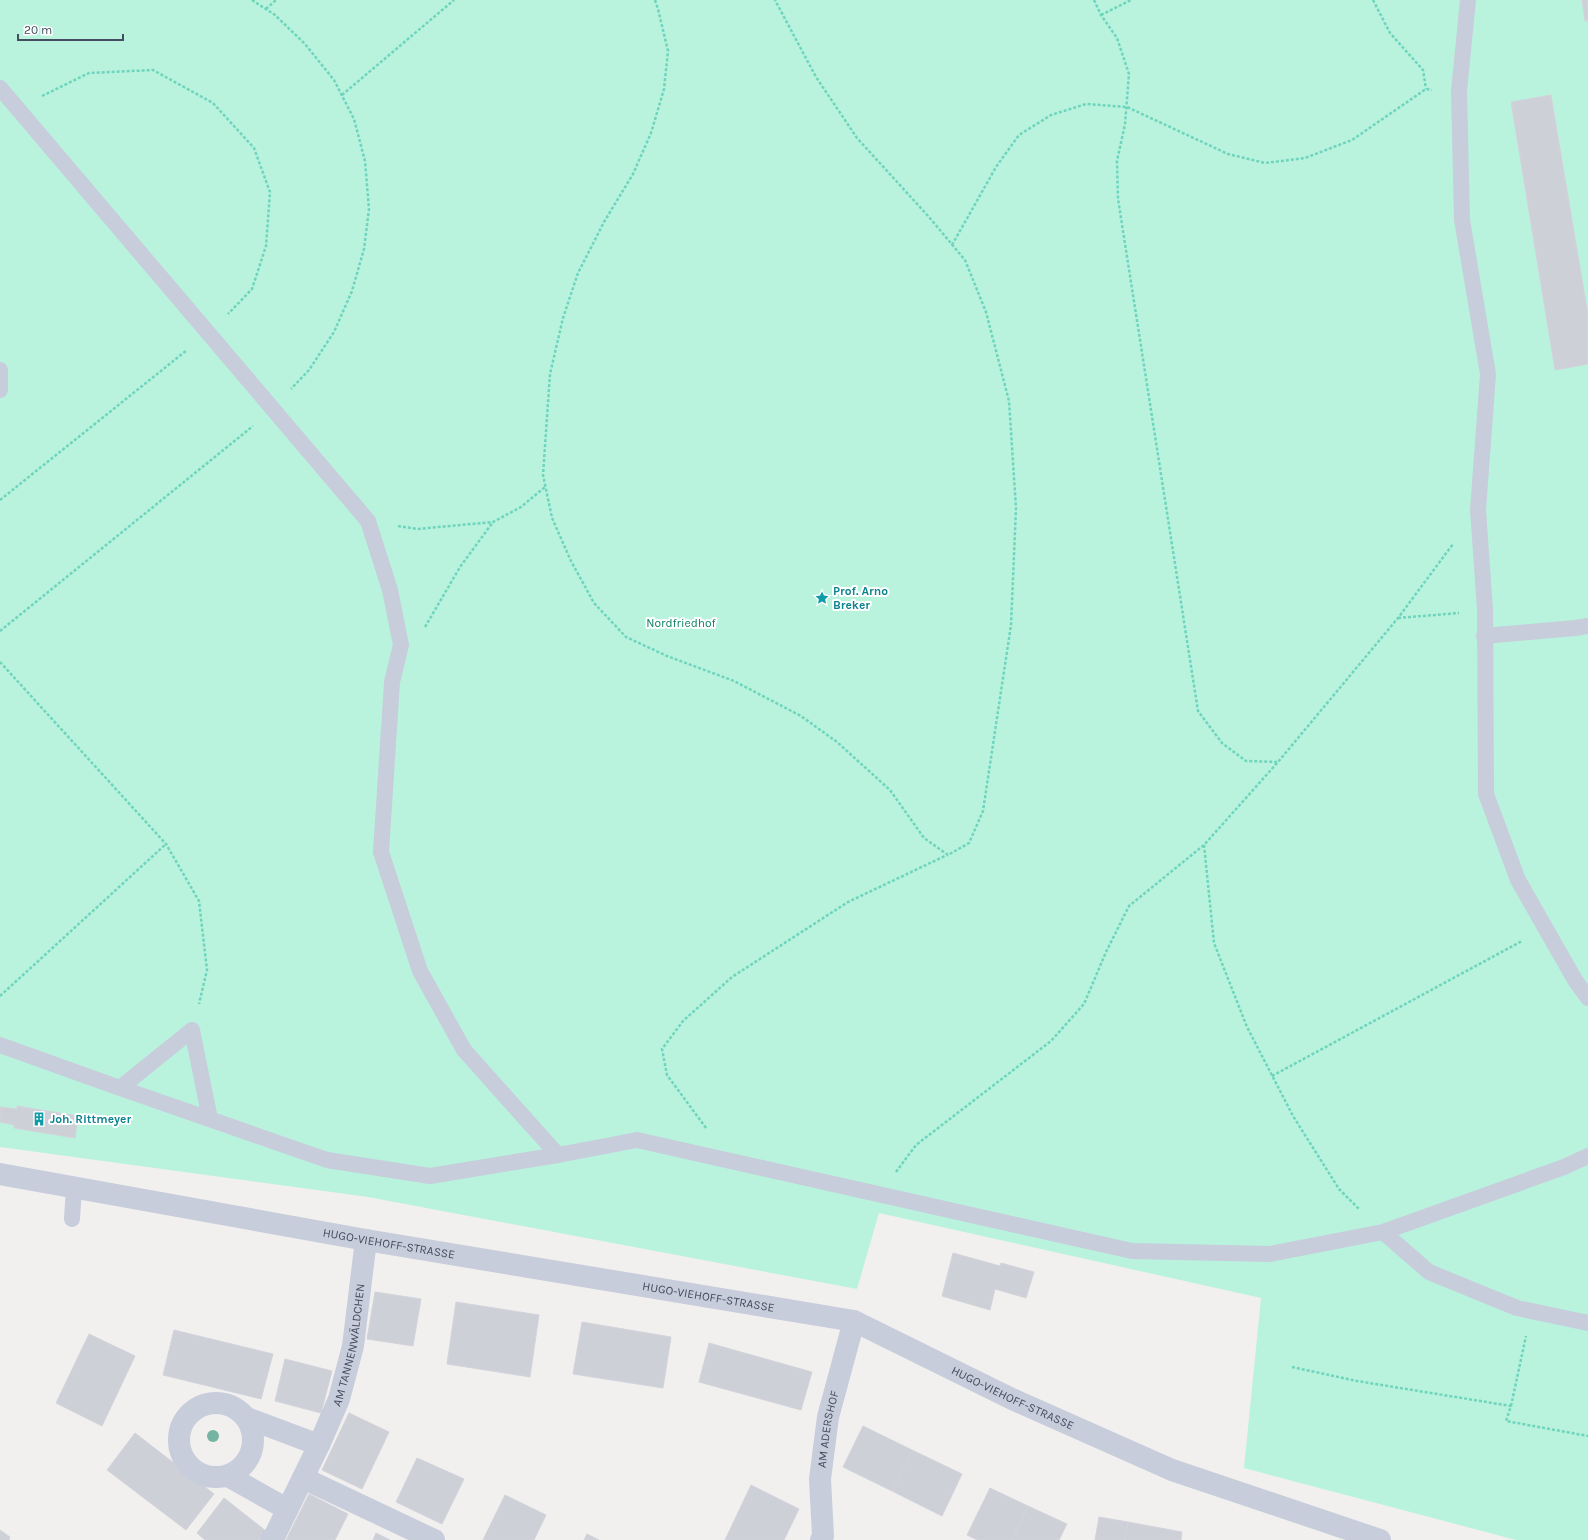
<svg xmlns="http://www.w3.org/2000/svg" width="1588" height="1540" viewBox="0 0 1588 1540" font-family="Karla,sans-serif">
  <style>
    .green { fill: #b9f3de }
    .building { fill: #ced0d7; stroke: #d3d3db }
    .lines { fill: none; stroke-linecap: round; stroke-linejoin: round }
    .path { stroke: #6ed5bc; stroke-width: 2.5; stroke-dasharray: 3 2; stroke-linecap: butt }
    .lane { stroke: #c7cddb; stroke-width: 16 }
    .street { stroke: #c7cddb; stroke-width: 22 }
    .tree { fill: #75b4a3 }
    .labels { text-anchor: middle; dominant-baseline: central; stroke-width: 4; stroke-linejoin: round; paint-order: stroke }
    .culture-label { font-size: 12px; font-weight: bold; fill: #0d838f; stroke: #fff; text-anchor: start }
    .park-label { font-size: 12px; fill: #0e8265; stroke: #fff }
    .street-label { font-size: 12px; fill: #454c5f; stroke: #fff }
  </style>
  <rect width="100%" height="100%" fill="#f2f0ef"/>
  <path class="green" d="M0,0H1588V1540H1516L1244,1468L1261,1298L879,1213L857,1289L368,1197L0,1147Z"/>
  <path class="building" d="M1582,0H1588V21H1585Z
    M1551,95L1588,315V364L1555,370L1511,102Z
    M17,1106L78,1116L75,1138L14,1128V1125L0,1122V1107L17,1109Z
    M953,1253L1000,1266L1001,1263L1034,1272L1026,1298L995,1289L990,1310L942,1296Z
    M375,1292L421,1299L413,1346L367,1339Z
    M456,1302L539,1315L530,1377L447,1364Z
    M582,1322L671,1337L663,1388L573,1374Z
    M174,1330L273,1354L261,1399L163,1375Z
    M89,1334L135,1356L102,1426L56,1403Z
    M709,1343L812,1372L801,1410L699,1382Z
    M285,1359L332,1371L321,1413L275,1401Z
    M349,1413L389,1432L362,1489L322,1470Z
    M863,1426L912,1450L892,1491L843,1467Z
    M135,1433L214,1494L186,1530L107,1470Z
    M912,1450L962,1474L942,1516L892,1491Z
    M417,1458L464,1479L442,1524L396,1502Z
    M751,1485L799,1509L784,1540H725Z
    M990,1488L1028,1506L1012,1540H977L967,1535Z
    M309,1494L348,1514L335,1540H286Z
    M505,1495L546,1515L534,1540H483Z
    M224,1498L266,1531L259,1540H205L197,1533Z
    M1028,1506L1067,1524L1059,1540H1012Z
    M1099,1517L1128,1522L1125,1540H1095Z
    M1128,1522L1182,1532L1181,1540H1125Z
    M0,1530L10,1537L9,1540H0Z
    M376,1533L390,1540H373Z
    M587,1534L599,1540H584Z"/>
  <g class="lines">
    <path class="path" d="M252,0L275,15L305,44L334,80L354,119L365,161L369,209L364,249L352,291L334,332L309,370L291,389
      M655,0L658,9L668,51L664,89L651,133L633,174L604,222L578,273L563,318L550,374L543,475L552,518L571,561L594,603L626,637L667,656L734,681L801,716L837,742L890,790L924,838L948,855L969,843L983,811L1011,625L1016,508L1009,401L986,312L965,260L929,217L857,138L816,77L775,0
      M1094,0L1101,15L1117,38L1129,74L1125,124L1117,161L1118,199L1198,711L1222,743L1246,761L1277,762
      M1373,0L1390,33L1423,70L1426,89
      M266,9L276,0
      M1101,15L1131,0
      M342,95L454,0
      M42,96L89,73L153,70L213,103L254,148L270,192L266,246L252,289L228,314
      M952,245L996,167L1019,135L1051,115L1086,104L1127,107L1228,154L1265,163L1305,158L1352,140L1426,89L1432,90
      M0,500L187,350
      M398,526L417,529L493,522L521,507L545,487
      M1398,618L1459,613
      M425,627L460,567L493,522
      M0,631L253,426
      M0,662L166,844L199,901L207,970L199,1004
      M1204,845L1214,943L1247,1027L1293,1116L1339,1189L1360,1210
      M0,996L166,844
      M1272,1076L1522,941
      M706,1128L667,1075L662,1049L683,1021L732,977L848,902L947,855
      M896,1172L916,1145L1051,1041L1084,1004L1106,952L1129,906L1204,845L1278,762L1398,618L1453,544
      M1292,1367L1357,1381L1511,1406L1506,1421L1588,1436
      M1511,1406L1526,1336"/>
    <path class="lane" d="M1468,0L1459,91L1462,220L1488,374L1478,510L1485,610L1486,794L1518,880L1575,980L1588,998
      M0,88L368,521L390,590L401,645L392,682L381,852L420,971L464,1050L558,1155
      M0,370V390
      M1484,636L1575,628L1588,626
      M0,1045L120,1088
      M210,1119L192,1030L120,1088L327,1160L430,1176L558,1155L637,1140L1132,1251L1270,1254L1383,1232L1564,1167L1588,1156
      M72,1219L74,1187
      M1383,1232L1429,1272L1517,1308L1588,1323"/>
    <g class="street">
      <path id="s1" d="M0,1174L366,1240L854,1321L1012,1399L1172,1470L1380,1540"/>
      <circle cx="216" cy="1440" r="37"/>
      <path d="M247,1418L319,1445"/>
      <path d="M228,1476L287,1509"/>
      <path d="M303,1478L434,1540"/>
      <path id="s2" d="M271,1540L275,1535L319,1445L339,1399L353,1346L366,1240"/>
      <path id="s3" d="M821,1540L823,1536L820,1479L828,1417L854,1321"/>
    </g>
  </g>
  <circle class="tree" cx="213" cy="1436" r="6"/>
  <defs>
    <g id="sight-bare" transform="scale(1.08)"><path d="M0-6L1.8-2.2L6-1.7L2.9 1.2L3.7 5.4L0 3.3L-3.7 5.4L-2.9 1.2L-6-1.7L-1.8-2.2Z" fill="#0f9aa8" stroke="#fff" stroke-width="2.5" paint-order="stroke"/></g>
    <g id="building-bare" transform="scale(1.08)"><path d="M-4-6H4V6H1V3H-1V6H-4ZM-2.5-4.3h1.7v1.8h-1.7ZM.8-4.3h1.7v1.8H.8ZM-2.5-1h1.7V.8h-1.7ZM.8-1h1.7V.8H.8Z" fill="#0f9aa8" stroke="#fff" stroke-width="2.5" paint-order="stroke"/></g>
  </defs>
  <g fill-rule="evenodd">
    <use href="#sight-bare" x="822" y="598"/>
    <use href="#building-bare" x="39" y="1119"/>
  </g>
  <g class="labels">
    <g class="culture-label">
      <text x="833" y="591">Prof. Arno<tspan x="833" dy="14">Breker</tspan></text>
      <text x="50" y="1119">Joh. Rittmeyer</text>
    </g>
    <g class="park-label">
      <text x="681" y="623">Nordfriedhof</text>
    </g>
    <g class="street-label">
      <text stroke="none"><textPath href="#s1" startOffset="395">HUGO-VIEHOFF-STRASSE</textPath></text>
      <text stroke="none"><textPath href="#s1" startOffset="719">HUGO-VIEHOFF-STRASSE</textPath></text>
      <text stroke="none"><textPath href="#s2" startOffset="212">AM TANNENWÄLDCHEN</textPath></text>
      <text stroke="none"><textPath href="#s1" startOffset="1043">HUGO-VIEHOFF-STRASSE</textPath></text>
      <text stroke="none"><textPath href="#s3" startOffset="112">AM ADERSHOF</textPath></text>
    </g>
  </g>
  <path d="M18 34v6h105v-6" fill="none" stroke="#454c5f" stroke-width="2"/>
  <text x="24" y="34" font-size="12" fill="#454c5f" stroke="#ffffff" stroke-width="3" paint-order="stroke">20 m</text>
</svg>
